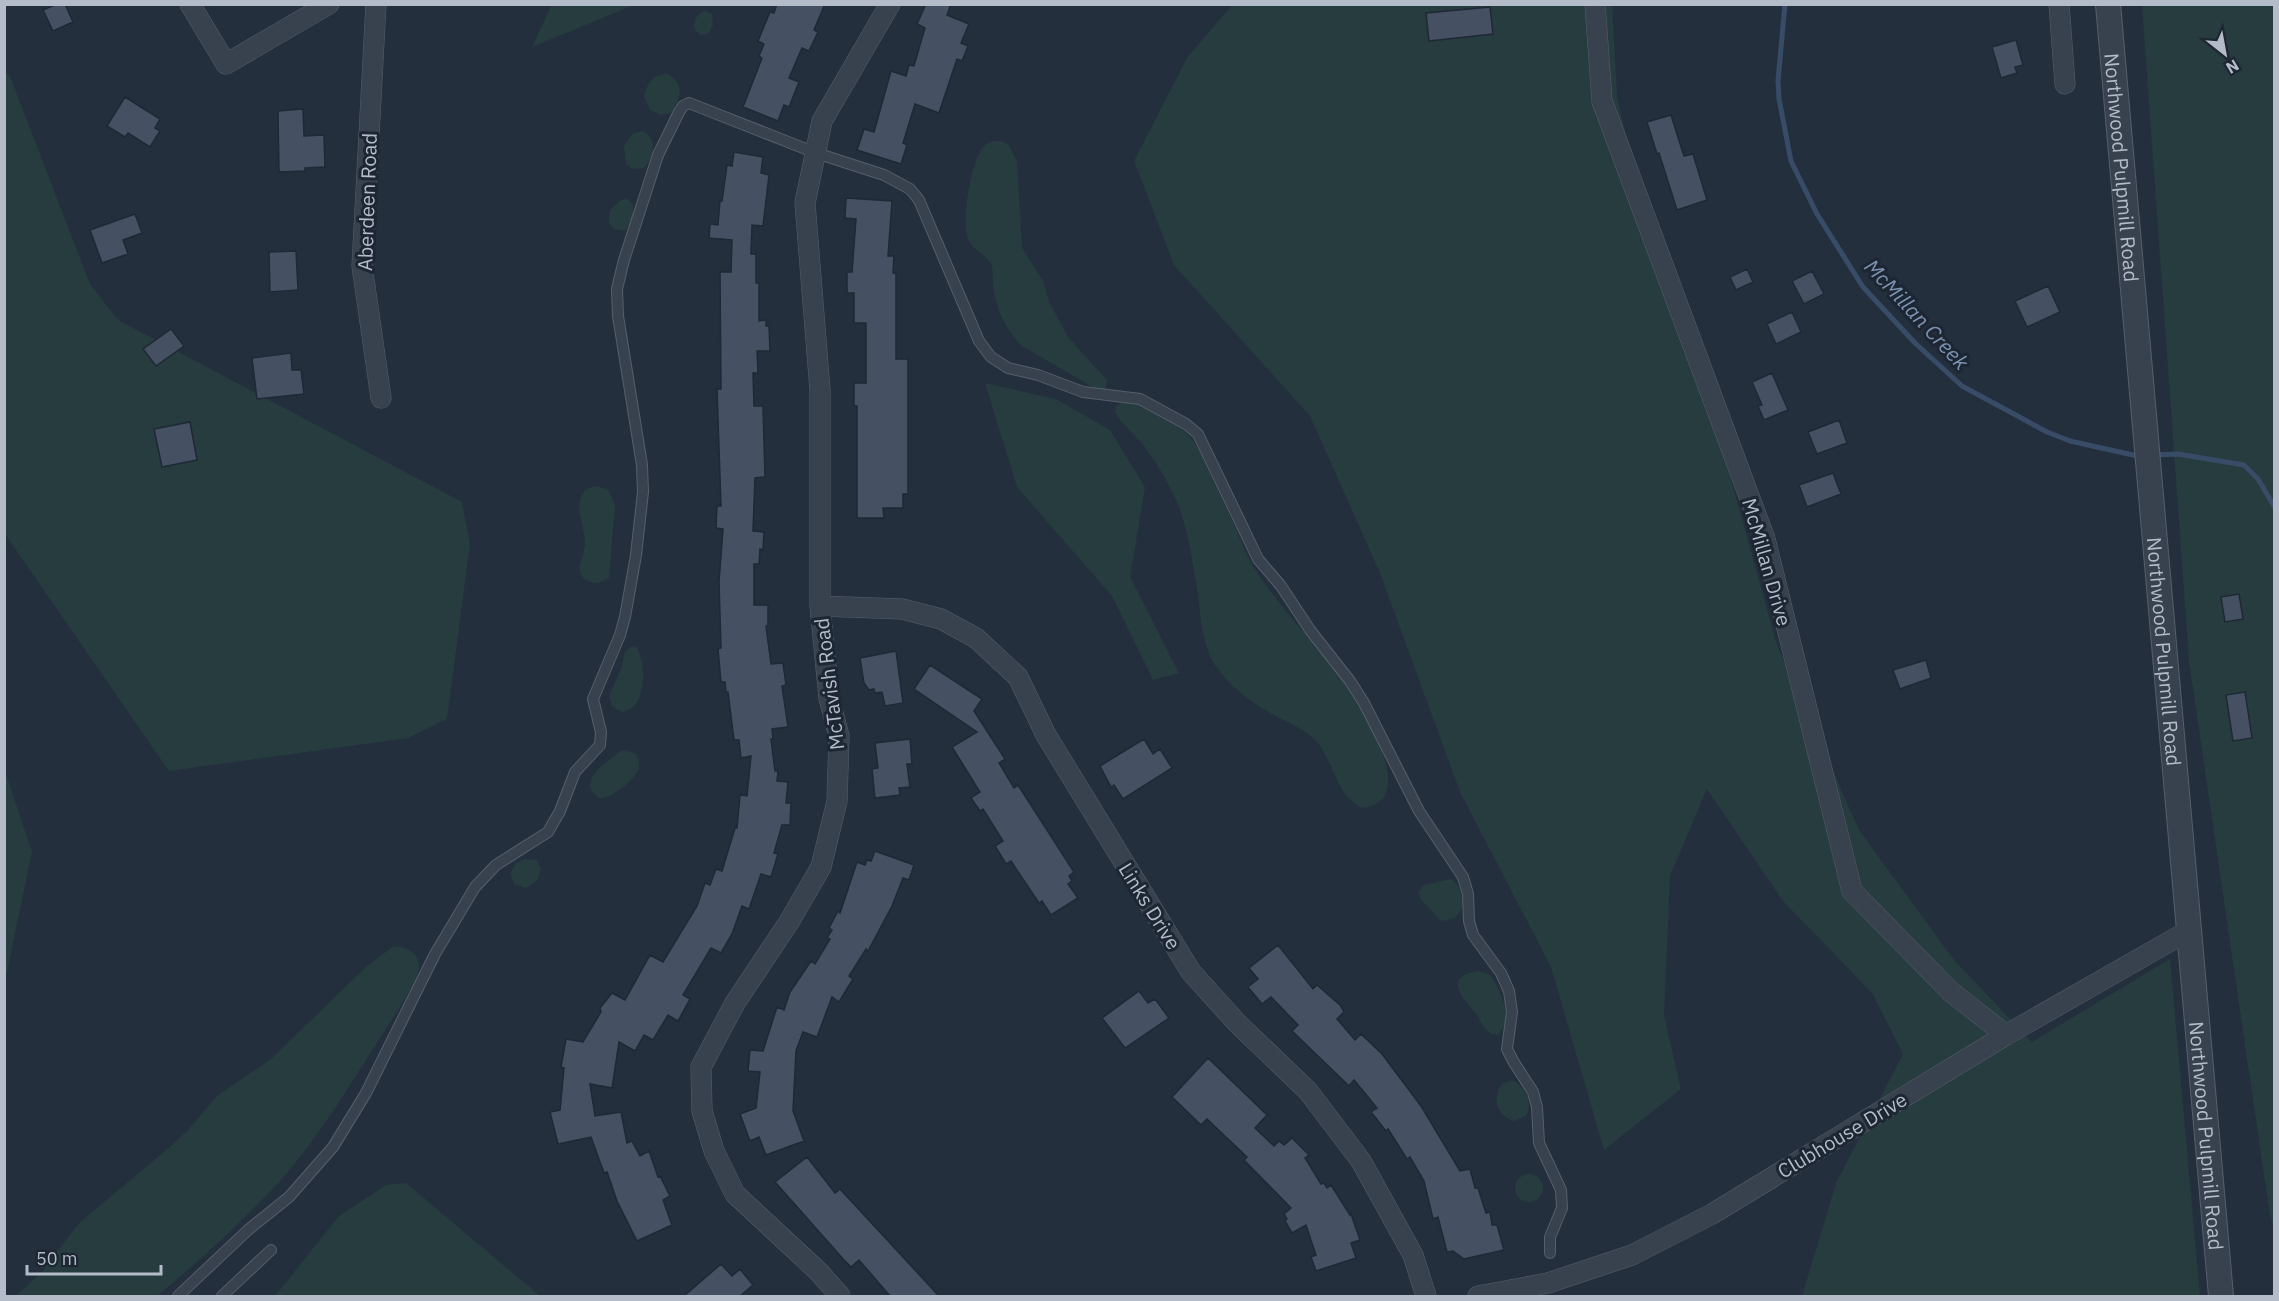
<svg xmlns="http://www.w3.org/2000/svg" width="2279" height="1301" viewBox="0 0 2279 1301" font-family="'IBM Plex Sans',sans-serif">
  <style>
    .green { fill: #263c3f }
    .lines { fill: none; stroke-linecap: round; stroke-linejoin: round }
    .stream { stroke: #394c67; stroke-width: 5 }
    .building { fill: #455162; stroke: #1f2835; stroke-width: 1.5 }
    .service-casing { stroke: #565f6c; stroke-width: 12 }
    .minor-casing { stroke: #565f6c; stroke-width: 21 }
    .tertiary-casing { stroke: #565f6c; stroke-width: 26 }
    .service { stroke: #38414e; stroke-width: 10 }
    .minor { stroke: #38414e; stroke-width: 20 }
    .tertiary { stroke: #38414e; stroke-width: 24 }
    .labels { text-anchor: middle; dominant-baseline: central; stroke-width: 6; stroke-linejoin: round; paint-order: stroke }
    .street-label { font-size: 20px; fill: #b4bcc9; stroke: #1d2633 }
    .water-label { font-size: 21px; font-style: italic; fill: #7c92b1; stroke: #1d2633 }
  </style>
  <rect width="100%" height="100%" fill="#242f3e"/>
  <path class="green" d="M552,4H634V5L532,47Z
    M1232,5H1612L1617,97L1650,235L1716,425L1777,645L1859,830L1954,960L2032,1042L2170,959L2200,1296H1802L1836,1183L1903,1054L1872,993L1783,901L1707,789L1670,876L1664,1015L1681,1089L1604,1150L1551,967L1460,792L1380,573L1310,416L1174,265L1134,161L1187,58Z
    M2142,5H2274V1227L2270,1216L2189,661Z
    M705,11L712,14L713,25L708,34L701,35L695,30C692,21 696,15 705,11Z
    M4,71L10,76L90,284L118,320L462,502L470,544L447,719L408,738L169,771L5,534Z
    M668,74C685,84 681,99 671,113L661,115L650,110L644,96C647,84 654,73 668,74Z
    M642,131C658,138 655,157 644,168L632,169L626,164L624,146L632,134Z
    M1001,141L1008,144L1017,161L1022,248L1043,281L1050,303L1068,337L1107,380L1106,388L1103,390L1091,386L1022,346C1008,332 997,312 994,292C992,282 994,273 991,263C984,253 970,249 967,236C962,219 971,159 984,146C989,141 994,141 1001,141Z
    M627,199L633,204V221L625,231L614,229L609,223L610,210L621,200Z
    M985,383L1056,399L1110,430L1145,487L1130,577L1179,673L1153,680L1112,596L1017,487Z
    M1123,402C1149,401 1183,425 1197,446C1210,474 1223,501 1236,529C1241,541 1246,554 1253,566C1282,613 1324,650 1353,696C1369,721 1418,802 1362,808C1336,796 1334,762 1317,742C1306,729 1288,723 1274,715C1253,704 1229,686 1215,665C1202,644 1201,619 1198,595C1193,567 1190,537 1180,510C1172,488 1158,465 1144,446C1135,434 1122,425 1115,412L1116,406Z
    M595,486L608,489L615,505L609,578L599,583C594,583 586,582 582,576C576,567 585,554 585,544C585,528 576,512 581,497C583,490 589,488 595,486Z
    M632,646L637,647C646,665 648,708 622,712L612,706L609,696L622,666L625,651Z
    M625,750L636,754C638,758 640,762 639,768C635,779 611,800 599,798C579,784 597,770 609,760C615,756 618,752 625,750Z
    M5,771L32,852L5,982Z
    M525,859L537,860L541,869L537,881L526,888L515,885L510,874L516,863Z
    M1451,879C1461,885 1464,899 1462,909L1455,918L1441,921L1421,900L1418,893L1424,885Z
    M394,946C406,947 420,953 419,968C417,983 391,1021 382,1035C349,1086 320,1136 280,1181C242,1222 200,1261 157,1296H16L42,1272L78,1224L171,1146L188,1130L217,1096L271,1059L367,966Z
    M1479,971L1490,975C1500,989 1516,1021 1497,1035L1491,1034L1485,1029C1481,1022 1477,1014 1471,1008C1457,992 1447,975 1479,971Z
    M1512,1080C1526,1087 1533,1101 1526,1116L1514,1121C1497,1117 1491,1097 1502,1084Z
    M1515 1188a14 14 0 1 1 28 0a14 14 0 1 1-28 0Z
    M406,1183L540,1296H275L339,1216L386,1185Z"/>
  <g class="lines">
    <path class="stream" d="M1785,4L1778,81L1779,99L1791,161L1817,214L1863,287L1915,343L1962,386L2047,432L2070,441L2142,457
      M2154,455L2178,454L2244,465L2258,479L2274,506"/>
  </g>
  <path class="building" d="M57,4H65L73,22L53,31L43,10Z
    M777,4H825L814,30L818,32L809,51L802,48L789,78L799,82L789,107L784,105L778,121L743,107L762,58L759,56L764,44L758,41L770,12L774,13Z
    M926,4H951L947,15L969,24L961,43L968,46L962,61L957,59L939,113L915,104L903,143L907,145L901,164L857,150L864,129L874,132L891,71L906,76L909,65L914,66L925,28L917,24Z
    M1490,7L1493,34L1429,41L1426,13Z
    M2016,40L2023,65L2015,67L2017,73L2001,78L1992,47Z
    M125,97L160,119L155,128L160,131L150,147L128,133L125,137L107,126Z
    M303,109L304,136L324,135L325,167L305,168V171L279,172L278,111Z
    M1671,115L1684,156L1693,154L1707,200L1677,210L1659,153L1657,154L1647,122Z
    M734,152L763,157L761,173L769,175L763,226L752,225L751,254H756V283H759V321L766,320V326H769L770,351H757L758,373H753L754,406H763L765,477L755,478L753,531L764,532L763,550L760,549L759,564H754V605H768V626H766L771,664L783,663L786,685L782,686L788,727L772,729L773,739H771L775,771H778L777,781L788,782L786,803H791L790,825H782L774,853L778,854L771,877L761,874L749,909L742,906L732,934L721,953L711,948L683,995L690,999L678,1021L668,1015L653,1040L644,1035L635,1051L619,1042L612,1088L590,1084L595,1116L621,1112L627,1143L632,1141L640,1156L649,1151L658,1177L660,1176L670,1196L663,1200L672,1225L637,1241L617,1201L607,1172L604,1173L591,1137L558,1144L550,1112L560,1110L564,1068L561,1067L566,1039L583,1042L601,1012L600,1008L612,993L625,1000L650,955L663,962L697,906L705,883L710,885L716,869L722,871L735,828H737L740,795L747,796L751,756L741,758L739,740H734L728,692H726L725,682H721L718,649L721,648L719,582L723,529L716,528L717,506H721L717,389H721L720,272H731L732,240L709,238L710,224L718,225L720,201H722L727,165L732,166Z
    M846,198L892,201L888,256H894L893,273H896V359H908V494H903V508H883L884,518H857V406H854V383H866V323H854V293H847V272H852L856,219L845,218Z
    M135,214L142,233L123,240L128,254L102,263L90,230Z
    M296,251L298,290L270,292L269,252Z
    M1747,269L1753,282L1736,290L1730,277Z
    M1812,271L1824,294L1804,304L1792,281Z
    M2048,286L2060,312L2027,327L2015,301Z
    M1792,312L1801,332L1776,344L1767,324Z
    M171,329L184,346L156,366L143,349Z
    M291,353L292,370H301L304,394L257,399L252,358Z
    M1772,373L1788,410L1764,420L1758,406L1762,405L1752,382Z
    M1839,420L1847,443L1817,454L1808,432Z
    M190,422L197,460L162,467L154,429Z
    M1833,473L1841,494L1807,507L1799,485Z
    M2239,594L2243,619L2225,622L2221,597Z
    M896,651L903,703L885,706L882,692L875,693L874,689L869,690L864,683L860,658Z
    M1926,660L1931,678L1900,689L1893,670Z
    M930,665L982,699L974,711L1005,759L999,763L1014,788L1018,785L1074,872L1069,876L1072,881L1068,884L1078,898L1051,915L1042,901L1039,903L1011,861L1006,864L995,846L1003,841L983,809L980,811L971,798L980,792L952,747L977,732L914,689Z
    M2245,692L2252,738L2233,741L2226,695Z
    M910,739L912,764H907L910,787L899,788L900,795L875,798L872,769L878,768L875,743Z
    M1144,739L1153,754L1160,749L1172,768L1123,799L1114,785L1111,787L1100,766Z
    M875,851L914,865L909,880L903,878L892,906L868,951L866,949L849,976L853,979L839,1002L832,997L817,1037L803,1032L796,1051L793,1111L804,1141L766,1155L759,1137L750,1141L740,1114L756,1108L760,1072L748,1071L750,1050L763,1051L777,1007L784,1010L790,992L811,961L815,964L830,939L827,938L832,930L829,928L838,911L840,913L857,862L865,865L867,860L871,861Z
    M1278,945L1313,989L1317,985L1340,1005L1344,1012L1337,1019L1355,1040L1361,1034L1382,1054L1421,1106L1460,1171L1470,1169L1475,1188H1478L1486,1213L1490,1212L1492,1225H1497L1504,1250L1464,1259L1453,1251L1447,1252L1438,1217L1433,1219L1424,1181L1410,1157L1407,1159L1388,1129L1386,1131L1371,1112L1377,1108L1354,1080L1349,1086L1292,1031L1298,1025L1271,997L1262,1004L1248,987L1258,979L1249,968Z
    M1139,991L1148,1003L1155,999L1169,1018L1125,1048L1102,1018Z
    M1208,1058L1267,1115L1255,1128L1274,1146L1279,1141L1284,1145L1292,1138L1309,1155L1305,1158L1321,1184L1324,1183L1327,1188L1331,1185L1350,1215L1351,1214L1360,1240L1351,1243L1356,1258L1316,1271L1311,1257L1316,1255L1306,1225L1292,1233L1285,1221L1287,1219L1284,1214L1291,1208L1244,1160L1247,1157L1207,1119L1201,1125L1172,1097Z
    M807,1157L835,1193L840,1189L939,1296H890L859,1260L851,1267L844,1260L775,1182Z
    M721,1264L732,1276L740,1269L753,1285L740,1296H684Z"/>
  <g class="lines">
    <g class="service-casing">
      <path id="service" d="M178,1296L248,1230L289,1197L333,1147L366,1093L435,954L475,887L496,865L548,832L560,811L575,772L600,745L601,732L593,699L620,635L625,617L636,555L643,492L642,465L618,316L617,289L624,260L658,155L679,112L683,106L689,103L816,153L884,175L910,189L919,200L979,341L991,357L1008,368L1038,375L1083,392L1140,399L1186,424L1198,434L1258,559L1281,586L1310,630L1350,681L1364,703L1419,811L1463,877L1468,894L1469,921L1473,935L1501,973L1509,991L1512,1012L1507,1049L1513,1061L1533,1092L1537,1107L1539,1143L1561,1190L1562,1208L1550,1237V1253
        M222,1296L271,1250"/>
    </g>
    <g class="minor-casing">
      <path id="minor" d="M190,4L226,64L329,4
        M376,4L362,266L381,398
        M1595,4L1602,101L1765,539L1852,891L1951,992L2006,1035
        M2059,4L2065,84
        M820,606L902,609L941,619L976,638L1018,677L1046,735L1191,972L1238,1024L1308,1091L1361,1161L1413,1255L1426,1296
        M840,1296L819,1272L735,1194L714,1151L702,1111L701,1067L735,1003L789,922L821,867L837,801L839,736L829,698L820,606V390L805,203L822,121L890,4
        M1478,1296L1548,1283L1632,1255L1712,1214L2006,1035L2188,931"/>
    </g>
    <g class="tertiary-casing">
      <g id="tertiary">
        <path id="s1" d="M2108,4L2221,1296"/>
      </g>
    </g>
    <use href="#service" class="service"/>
    <use href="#minor" class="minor"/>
    <use href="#tertiary" class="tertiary"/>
  </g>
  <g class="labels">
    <g class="street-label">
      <text stroke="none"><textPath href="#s1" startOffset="164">Northwood Pulpmill Road</textPath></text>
      <text transform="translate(367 202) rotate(-88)">Aberdeen Road</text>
      <text transform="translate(1767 562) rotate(74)">McMillan Drive</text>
      <text stroke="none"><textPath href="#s1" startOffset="650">Northwood Pulpmill Road</textPath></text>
      <text transform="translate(829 684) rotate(-97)">McTavish Road</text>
      <text transform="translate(1150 906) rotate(58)">Links Drive</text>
      <text transform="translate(1842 1135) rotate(-31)">Clubhouse Drive</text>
      <text stroke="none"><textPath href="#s1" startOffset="1136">Northwood Pulpmill Road</textPath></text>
    </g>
    <g class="water-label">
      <text transform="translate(1917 314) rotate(47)">McMillan Creek</text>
    </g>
  </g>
  <rect width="2279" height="1301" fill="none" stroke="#b4bcc9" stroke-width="12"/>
  <g transform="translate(2225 54) rotate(149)" stroke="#1d2633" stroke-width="4.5" paint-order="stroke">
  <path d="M0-4.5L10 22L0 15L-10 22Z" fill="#b4bcc9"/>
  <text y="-9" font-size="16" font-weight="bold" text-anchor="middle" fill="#b4bcc9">N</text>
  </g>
  <path d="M27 1265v9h134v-9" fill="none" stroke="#b4bcc9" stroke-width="3"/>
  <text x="36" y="1265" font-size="18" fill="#b4bcc9" stroke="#1d2633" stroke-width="4.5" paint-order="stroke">50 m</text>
</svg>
